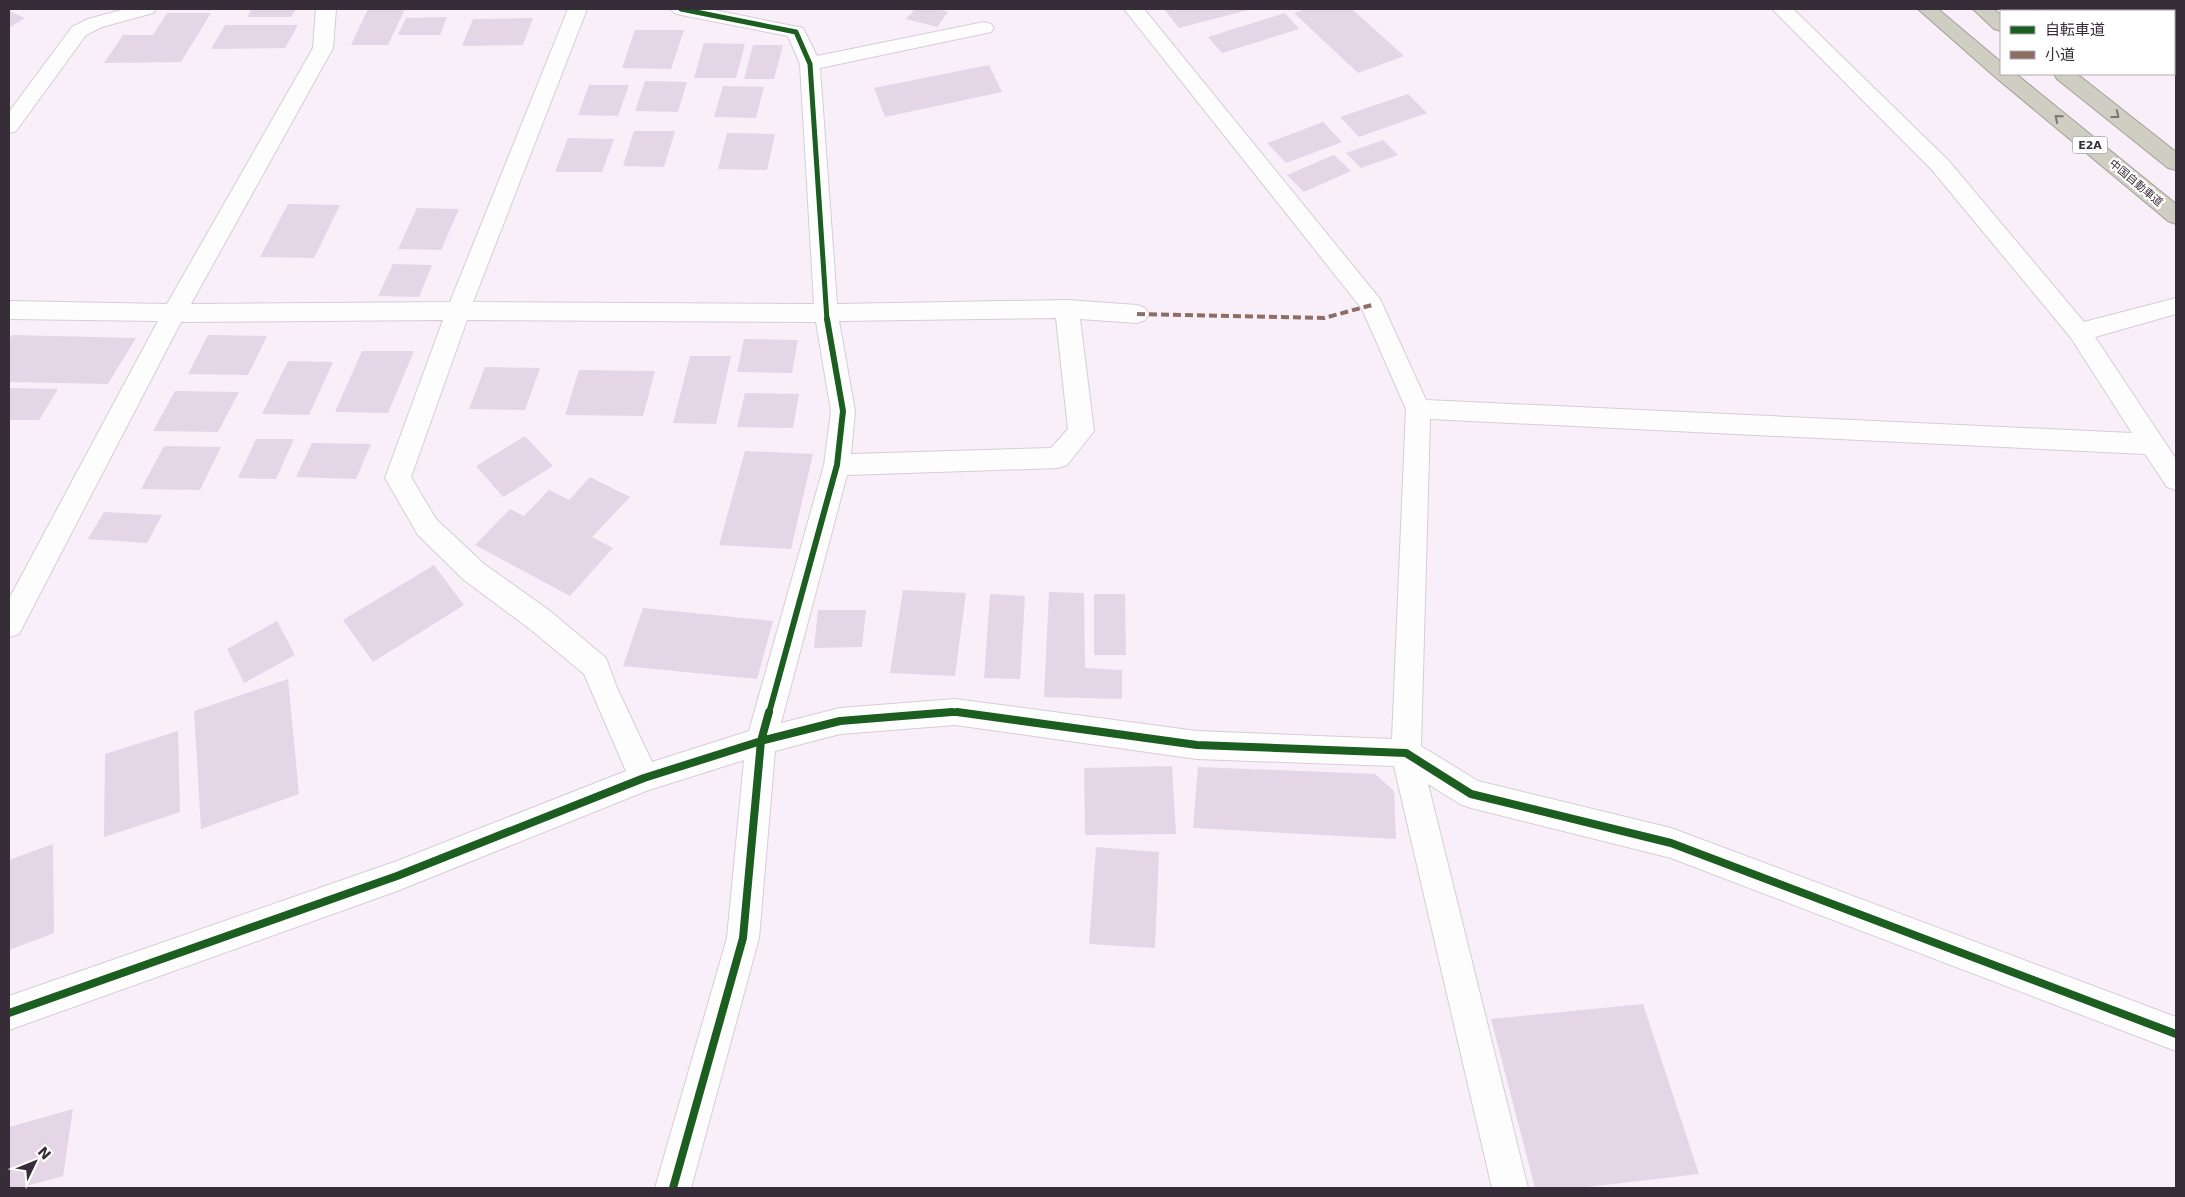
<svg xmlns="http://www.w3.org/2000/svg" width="2185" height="1197" viewBox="0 0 2185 1197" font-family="'DejaVu Sans','Noto Sans JP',sans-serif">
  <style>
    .building { fill: #e5d6e7 }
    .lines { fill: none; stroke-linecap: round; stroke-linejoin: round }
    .minor-casing { stroke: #d6cdd7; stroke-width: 2 }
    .highway-casing { stroke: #a5a096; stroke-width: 2 }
    .minor { fill: #fefdfe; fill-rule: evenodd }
    .highway { fill: #cfcec2; fill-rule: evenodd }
    .quiet { stroke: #8d6e63; stroke-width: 4; stroke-dasharray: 8 4; stroke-linecap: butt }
    .cycleway-far2-casing { stroke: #fff; stroke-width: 8 }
    .cycleway-far1-casing { stroke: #fff; stroke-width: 9 }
    .cycleway-casing { stroke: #fff; stroke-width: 11 }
    .cycleway-far2 { stroke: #1b5e20; stroke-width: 5 }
    .cycleway-far1 { stroke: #1b5e20; stroke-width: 6 }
    .cycleway { stroke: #1b5e20; stroke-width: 8 }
    .oneway { stroke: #7b7576 }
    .labels { text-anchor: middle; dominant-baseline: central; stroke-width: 4.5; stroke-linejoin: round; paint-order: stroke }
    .shield { fill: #fff; stroke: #736c74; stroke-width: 1 }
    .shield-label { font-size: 11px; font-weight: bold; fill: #372d38 }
    .far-street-label { font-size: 11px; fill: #372d38; stroke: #fff }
  </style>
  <rect width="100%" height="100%" fill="#f8eff9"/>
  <path class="building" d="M252,9H296L291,17H247Z
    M368,9H405L388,45H351Z
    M915,9H937L948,12L937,27L906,19Z
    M1164,9H1252L1179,28Z
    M1305,9H1352L1404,56L1358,73L1294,13Z
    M9,11L25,18L9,28Z
    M167,13H211L181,62L104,63L123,35H153Z
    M1285,13L1299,29L1222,53L1208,37Z
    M447,17L440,35H398L406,18Z
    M533,18L523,45L462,46L473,19Z
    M225,25H298L285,48L211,49Z
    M635,30H684L671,69L622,68Z
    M704,43L745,44L736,78H694Z
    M753,45H783L774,79H744Z
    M989,65L1002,92L885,117L874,88Z
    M645,81L687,82L678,112L635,111Z
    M589,85H629L618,116L578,115Z
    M723,86L764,87L756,118L714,117Z
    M1408,94L1427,113L1359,137L1340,117Z
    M1323,122L1342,142L1286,163L1267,143Z
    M634,131H675L664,167L623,166Z
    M727,133L775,134L767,170L718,169Z
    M568,138L614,139L602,172H555Z
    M1383,140L1398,155L1361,168L1346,153Z
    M1334,155L1351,171L1304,192L1287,175Z
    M288,204L340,205L314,258L260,257Z
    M417,208L459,209L441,250L398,249Z
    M393,264L432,265L419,297L378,296Z
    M12,335L136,338L108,384L9,382V340Z
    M208,335L267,336L248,375L188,374Z
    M744,339L798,340L792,373L737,372Z
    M362,351H414L388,413L335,412Z
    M690,356H731L716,424L673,423Z
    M288,361L333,362L309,415L262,414Z
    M485,367L540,368L525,410L469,409Z
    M579,370L655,371L643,416L565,415Z
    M9,388L58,389L39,420H9Z
    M175,391L239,392L218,432L153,431Z
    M745,393L799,394L793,428L737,427Z
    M525,436L553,466L503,497L476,466Z
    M256,439H294L276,479L238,478Z
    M312,443L371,444L356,479L296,477Z
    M164,446L221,447L200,490L141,489Z
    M745,451L813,454L791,549L719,545Z
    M590,477L630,497L592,537L613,548L570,596L475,545L510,509L524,516L549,490L569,500Z
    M104,512L162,515L147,543L88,539Z
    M434,565L464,605L373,662L343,620Z
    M903,590L966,593L955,676L890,673Z
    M1049,592L1084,593L1085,668L1122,670V699L1044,697Z
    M990,594L1025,596L1020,679L984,678Z
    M1094,594H1125L1126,655H1094Z
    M643,608L773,621L757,679L623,666Z
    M818,610H866L862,647L814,648Z
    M277,621L295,655L244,683L227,649Z
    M288,679L299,794L201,829L194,711Z
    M178,731L180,812L104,837L105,754Z
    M1172,766L1176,834L1085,835L1084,768Z
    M1198,767L1375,774L1394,791L1396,839L1193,828Z
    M53,844L54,933L9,950V860Z
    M1096,847L1159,852L1155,948L1089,944Z
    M1643,1004L1699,1174L1579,1188H1535L1491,1019Z
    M73,1109L63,1176L19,1188H9V1127Z"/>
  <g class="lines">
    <g class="minor-casing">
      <path id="minor" d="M125,9H156L153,13L102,27L86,35L16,131L9,133V112L72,27L88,19Z
        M316,9H336L333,48L191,304L450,302L568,9H587L473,302L814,304L800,64L788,36L681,15L674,13L671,9H709L803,28L817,56L984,22L991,24L994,28L991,32L820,68L837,304L1067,300L1137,305L1145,308L1149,314L1145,320L1137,323L1080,319L1094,431L1067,465L1058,468L847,475L781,723L840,708L955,699L1197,731L1392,739L1406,409L1362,309L1124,9H1144L1380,299L1426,400L2132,433L2071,338L1932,170L1772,9H1793L1948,160L2084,322L2176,298V314L2095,337L2176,459V490L2167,487L2145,454L1430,419L1421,746L1478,781L1671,828L2176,1017V1051L1671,858L1471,808L1460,804L1428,784L1528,1188H1492L1394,766L1197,759L955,725L840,734L775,751L759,938L691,1188H655L727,938L744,760L646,791L397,891L9,1030V996L397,861L626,771L584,674L530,629L464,580L418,535L385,478L443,320L181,322L19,634L9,637V599L158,321L9,319V301L167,304L313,48ZM1056,318L1068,429L1051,448L851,454L855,411L839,321ZM467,320L816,322L831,411L824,465L749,731L652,762L617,688L606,658L550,611L484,564L436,519L411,477Z
        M2096,9H2117L2119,11H2098Z
        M2174,60H2176V74H2174Z"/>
    </g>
    <g class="highway-casing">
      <path id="highway" d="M1918,9H1938L2001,62V74H2016L2176,204V224L2168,221L1994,76Z
        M1973,9H1993L2001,15V31L1994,29Z
        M2054,74H2077L2176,152V170L2168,168L2057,79Z"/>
    </g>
    <use href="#minor" class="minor"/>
    <use href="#highway" class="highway"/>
    <path class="quiet" d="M1137,314L1324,318L1372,305"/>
    <g class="cycleway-far2-casing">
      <path id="cycleway-far2" d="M681,9L796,32L810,64L827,320"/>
    </g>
    <g class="cycleway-far1-casing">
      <path id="cycleway-far1" d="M769,713L837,465L843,411L827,319
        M936,713H966"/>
    </g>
    <g class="cycleway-casing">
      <path id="cycleway" d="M957,712L1197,745L1406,753L1471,794L1671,843L2176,1034
        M9,1013L397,876L644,778L761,741L840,721L952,712
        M673,1188L743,938L761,741L769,712"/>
    </g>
    <use href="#cycleway-far2" class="cycleway-far2"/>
    <use href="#cycleway-far1" class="cycleway-far1"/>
    <use href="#cycleway" class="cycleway"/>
  </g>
  <defs><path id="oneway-chevron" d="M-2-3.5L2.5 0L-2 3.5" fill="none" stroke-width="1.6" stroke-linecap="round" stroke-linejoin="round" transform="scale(1.25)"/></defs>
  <g class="oneway">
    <use href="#oneway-chevron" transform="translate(2116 115) rotate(38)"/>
    <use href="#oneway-chevron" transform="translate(2058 118) rotate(-140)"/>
  </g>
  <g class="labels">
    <rect class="shield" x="2072.5" y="136.5" width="35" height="17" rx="4"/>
    <g class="shield-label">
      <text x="2090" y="145">E2A</text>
    </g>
    <g class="far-street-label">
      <text transform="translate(2136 183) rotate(40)">中国自動車道</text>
    </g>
  </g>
  <rect width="2185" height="1197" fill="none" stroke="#372d38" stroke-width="20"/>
  <rect x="2000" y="10" width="175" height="65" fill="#ffffff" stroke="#afabaf"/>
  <rect x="2010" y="26" width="25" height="8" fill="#1b5e20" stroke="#afabaf"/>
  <text x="2045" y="35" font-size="15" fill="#372d38">自転車道</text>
  <rect x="2010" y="51" width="25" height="8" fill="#8d6e63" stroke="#afabaf"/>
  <text x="2045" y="60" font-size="15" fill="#372d38">小道</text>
  <g transform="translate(35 1162) rotate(47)" stroke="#ffffff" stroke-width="4" paint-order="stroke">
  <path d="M0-4L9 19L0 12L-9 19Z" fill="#372d38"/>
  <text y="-8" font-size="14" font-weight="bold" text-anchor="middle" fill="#372d38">N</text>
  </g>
</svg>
